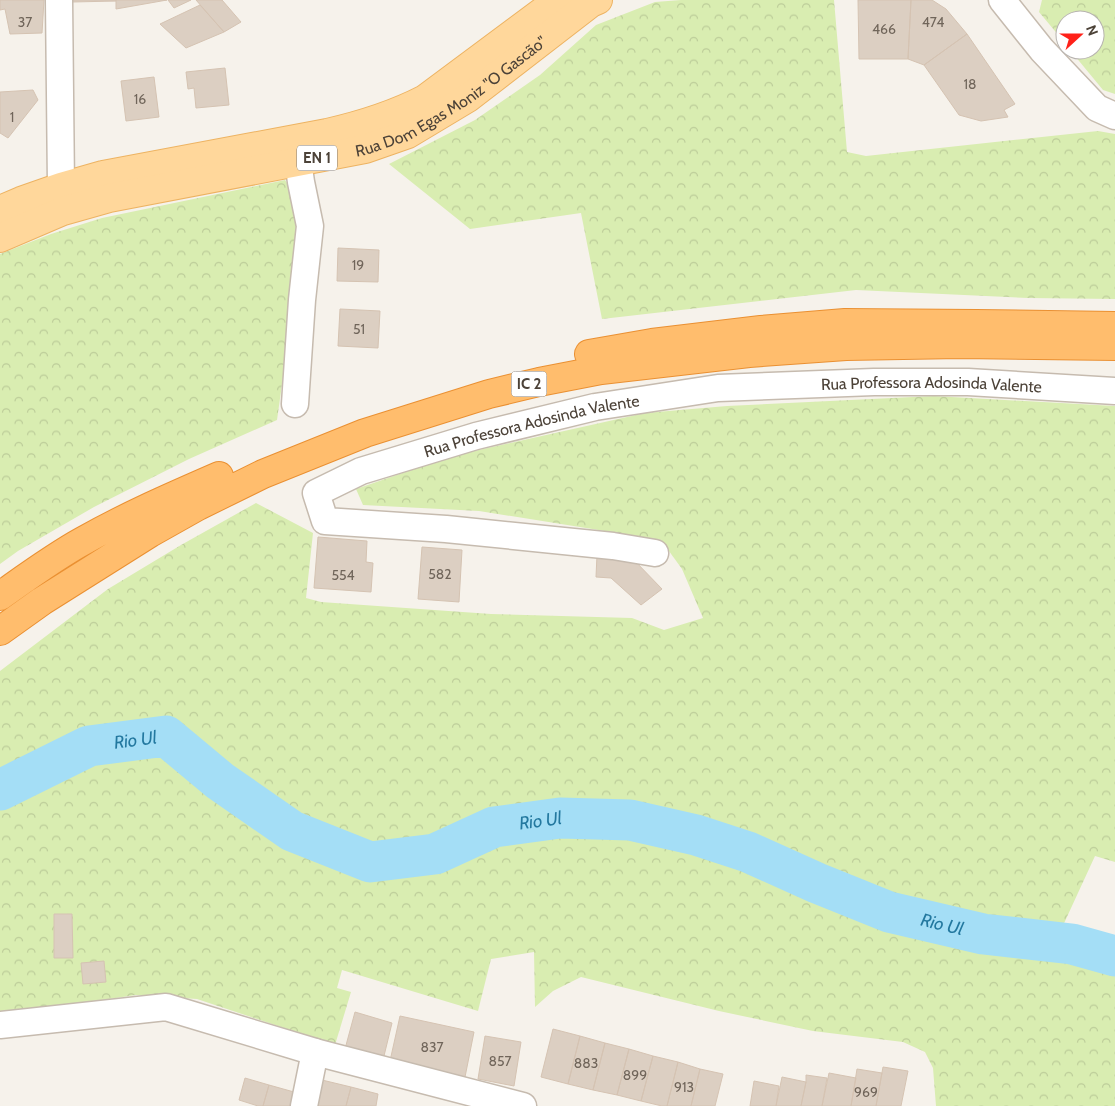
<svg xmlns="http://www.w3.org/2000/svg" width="1115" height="1106" viewBox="0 0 1115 1106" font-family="Cabin,sans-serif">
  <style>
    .forest { fill: url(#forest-crowns) }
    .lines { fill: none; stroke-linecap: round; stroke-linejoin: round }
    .river { stroke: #a4def6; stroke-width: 41 }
    .building { fill: #dccfc2; stroke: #d5c3b2 }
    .minor-casing { stroke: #c6bbaf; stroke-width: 29 }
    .major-casing { stroke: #edb362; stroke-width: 30 }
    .highway-casing { stroke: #ea9032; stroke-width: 30 }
    .minor { stroke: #fff; stroke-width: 26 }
    .major { stroke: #ffd79b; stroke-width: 28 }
    .highway { stroke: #ffbd6d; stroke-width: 28 }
    .labels { text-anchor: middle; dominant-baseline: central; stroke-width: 5; stroke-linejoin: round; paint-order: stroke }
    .number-label { font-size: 14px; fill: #70655a }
    .shield { fill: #fff; stroke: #827b74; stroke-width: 1 }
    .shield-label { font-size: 15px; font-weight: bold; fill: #4c4238 }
    .street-label { font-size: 16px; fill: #4c4238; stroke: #fff }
    .water-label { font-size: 18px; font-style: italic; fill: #23789f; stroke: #fff }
  </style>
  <defs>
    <pattern id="forest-crowns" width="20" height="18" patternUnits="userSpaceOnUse" patternTransform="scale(1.25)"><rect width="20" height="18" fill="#d9edb1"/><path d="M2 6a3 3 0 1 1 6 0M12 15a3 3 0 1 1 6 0" fill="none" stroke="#bccc99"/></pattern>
  </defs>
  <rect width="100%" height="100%" fill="#f6f2eb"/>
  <path class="forest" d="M681,0H834L847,152L866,156L1098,131L1115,134V299L1028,298L856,290L602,319L581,213L470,229L389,164L475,120L540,75L596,25L655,2Z
    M1042,0H1115V94L1103,90L1070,50H1095V20H1065V43L1039,12Z
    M285,180L299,201L291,320L277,420L189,459L94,507L18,551L0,564V254L51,234L102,218Z
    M934,396L1115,406V862L1095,856L1060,932L990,923L892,901L790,858L716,831L640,810L551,807L496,814L432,843L358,845L289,814L205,752L173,727L85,737L10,774L0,781V671L108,589L181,545L256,503L313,533L306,598L321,602L491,614L632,618L664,630L703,618L682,569L661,540L479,511L363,505L356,489L452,456L645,413L727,406Z
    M159,746L181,756L228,798L282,833L337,858L369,868L414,863L450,856L501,832L618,825L689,840L780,874L888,919L925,932L984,942L1071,951L1115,963V1106H936L933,1068L925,1052L903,1042L813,1031L719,1011L581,977L553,991L535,1007L534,952L491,959L478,1011L342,970L337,988L351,992L335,1045L197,999L136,995L0,1015V798L13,789L72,762L111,749Z"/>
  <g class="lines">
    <path class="river" id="s1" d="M0,790L89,746L166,736L220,781L292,831L370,862L435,854L494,827L560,818L630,820L696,835L748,852L817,883L889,912L983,934L1072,944L1115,956"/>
  </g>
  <path class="building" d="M0,0H44L42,33L10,34L5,9L0,10Z
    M72,0H116V1L72,2Z
    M116,0H167L116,9Z
    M168,0H191L174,8Z
    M196,0H222L241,22L224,32Z
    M858,0H911L908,59H859Z
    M911,0H932L946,9L967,34L924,65L908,59Z
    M200,5L224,32L186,48L160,24Z
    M967,34L1015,104L1004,110L1008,117L981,121L959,115L924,65Z
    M225,68L229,105L196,108L194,88L188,89L186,72Z
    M154,77L159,117L126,121L121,81Z
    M33,90L38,100L8,138L0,133V92Z
    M338,248L379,250L378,282L337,281Z
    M340,309L380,311L378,348L338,346Z
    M318,537L367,541L366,562L373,563L371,592L314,588Z
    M422,547L462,550L459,602L418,599Z
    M597,555L633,559L662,589L641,605L611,578L596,577Z
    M54,914H72L73,958H54Z
    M104,961L106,982L83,984L81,963Z
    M355,1012L392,1023L383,1060L345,1049Z
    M400,1016L474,1032L465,1077L390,1061Z
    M553,1029L580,1036L568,1084L541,1077Z
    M485,1036L521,1042L514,1086L478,1079Z
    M580,1036L605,1043L593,1090L568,1084Z
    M605,1043L629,1049L617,1095L593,1090Z
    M629,1049L653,1056L641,1101L617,1095Z
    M653,1056L678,1062L667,1106H662L641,1101Z
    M678,1062L700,1069L691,1106H667Z
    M883,1067L908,1071L901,1106H876Z
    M700,1069L723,1074L715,1106H691Z
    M857,1069L882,1073L876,1106H851Z
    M829,1073L856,1078L851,1106H822Z
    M806,1075L827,1078L822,1106H801L806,1082Z
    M782,1077L806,1082L801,1106H776Z
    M245,1078L269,1085L263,1106H258L239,1100Z
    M322,1080L351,1087L346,1106H316Z
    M754,1081L779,1086L776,1106H750Z
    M269,1085L294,1092L290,1106H263Z
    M351,1087L378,1094L376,1106H346Z"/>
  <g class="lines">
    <g class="minor-casing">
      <g id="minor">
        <path d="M59,0L61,187"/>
        <path d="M1002,0L1042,50L1097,108L1115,116"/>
        <path d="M295,404L302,300L310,226L301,182L298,161"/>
        <path id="s2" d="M655,553L613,546L446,529L325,521L316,493L361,471L476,436L595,407L718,388L874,382H968L1115,391"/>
        <path d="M0,1025L166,1007L315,1052L523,1106"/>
        <path d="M304,1106L315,1052"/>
      </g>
    </g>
    <g class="major-casing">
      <g id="major">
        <path d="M0,210L21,201L61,187L103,175L327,133C362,125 394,115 425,99L558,0"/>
        <path id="s3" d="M0,238L63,211L109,198L365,149L408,134L468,98L591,3L598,0"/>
      </g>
    </g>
    <g class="highway-casing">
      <path id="highway" d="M589,354L652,343L761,330L845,323L976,324L1115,326
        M0,596C27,577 54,557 83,541C127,516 173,496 219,476
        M0,631L42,601L150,533L198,506L263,474L365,433L489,394L539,382L601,370L749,353L846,346L960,344L1115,346"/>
    </g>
    <use href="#minor" class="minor"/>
    <use href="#major" class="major"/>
    <use href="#highway" class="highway"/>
  </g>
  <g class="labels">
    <g class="number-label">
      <text x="25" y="22">37</text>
      <text x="933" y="22">474</text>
      <text x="884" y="29">466</text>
      <text x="970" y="84">18</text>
      <text x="140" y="99">16</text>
      <text x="12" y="117">1</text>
      <text x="358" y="265">19</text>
      <text x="359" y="329">51</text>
      <text x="440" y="574">582</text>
      <text x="343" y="575">554</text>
      <text x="432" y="1047">837</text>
      <text x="500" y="1061">857</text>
      <text x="586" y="1063">883</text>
      <text x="635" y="1075">899</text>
      <text x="684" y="1087">913</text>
      <text x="866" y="1092">969</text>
    </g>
    <g class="shield">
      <rect x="297" y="145.5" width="40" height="25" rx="4"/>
      <rect x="511.5" y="371.5" width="35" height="25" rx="4"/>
    </g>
    <g class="shield-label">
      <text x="317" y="158">EN 1</text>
      <text x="529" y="384">IC 2</text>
    </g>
    <g class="street-label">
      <text stroke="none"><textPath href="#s3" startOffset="478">Rua Dom Egas Moniz "O Gascão"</textPath></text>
      <text stroke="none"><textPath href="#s2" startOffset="992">Rua Professora Adosinda Valente</textPath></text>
      <text stroke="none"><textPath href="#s2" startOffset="588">Rua Professora Adosinda Valente</textPath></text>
    </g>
    <g class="water-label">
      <text stroke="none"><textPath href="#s1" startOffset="146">Rio Ul</textPath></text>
      <text stroke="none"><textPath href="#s1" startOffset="596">Rio Ul</textPath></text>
      <text stroke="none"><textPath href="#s1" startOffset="1016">Rio Ul</textPath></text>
    </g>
  </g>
  <g transform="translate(1080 35) rotate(69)"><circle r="24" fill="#ffffff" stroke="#b7b3af"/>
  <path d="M0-4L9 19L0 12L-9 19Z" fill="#ff2119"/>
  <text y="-8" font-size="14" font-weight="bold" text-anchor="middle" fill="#4c4238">N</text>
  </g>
</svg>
